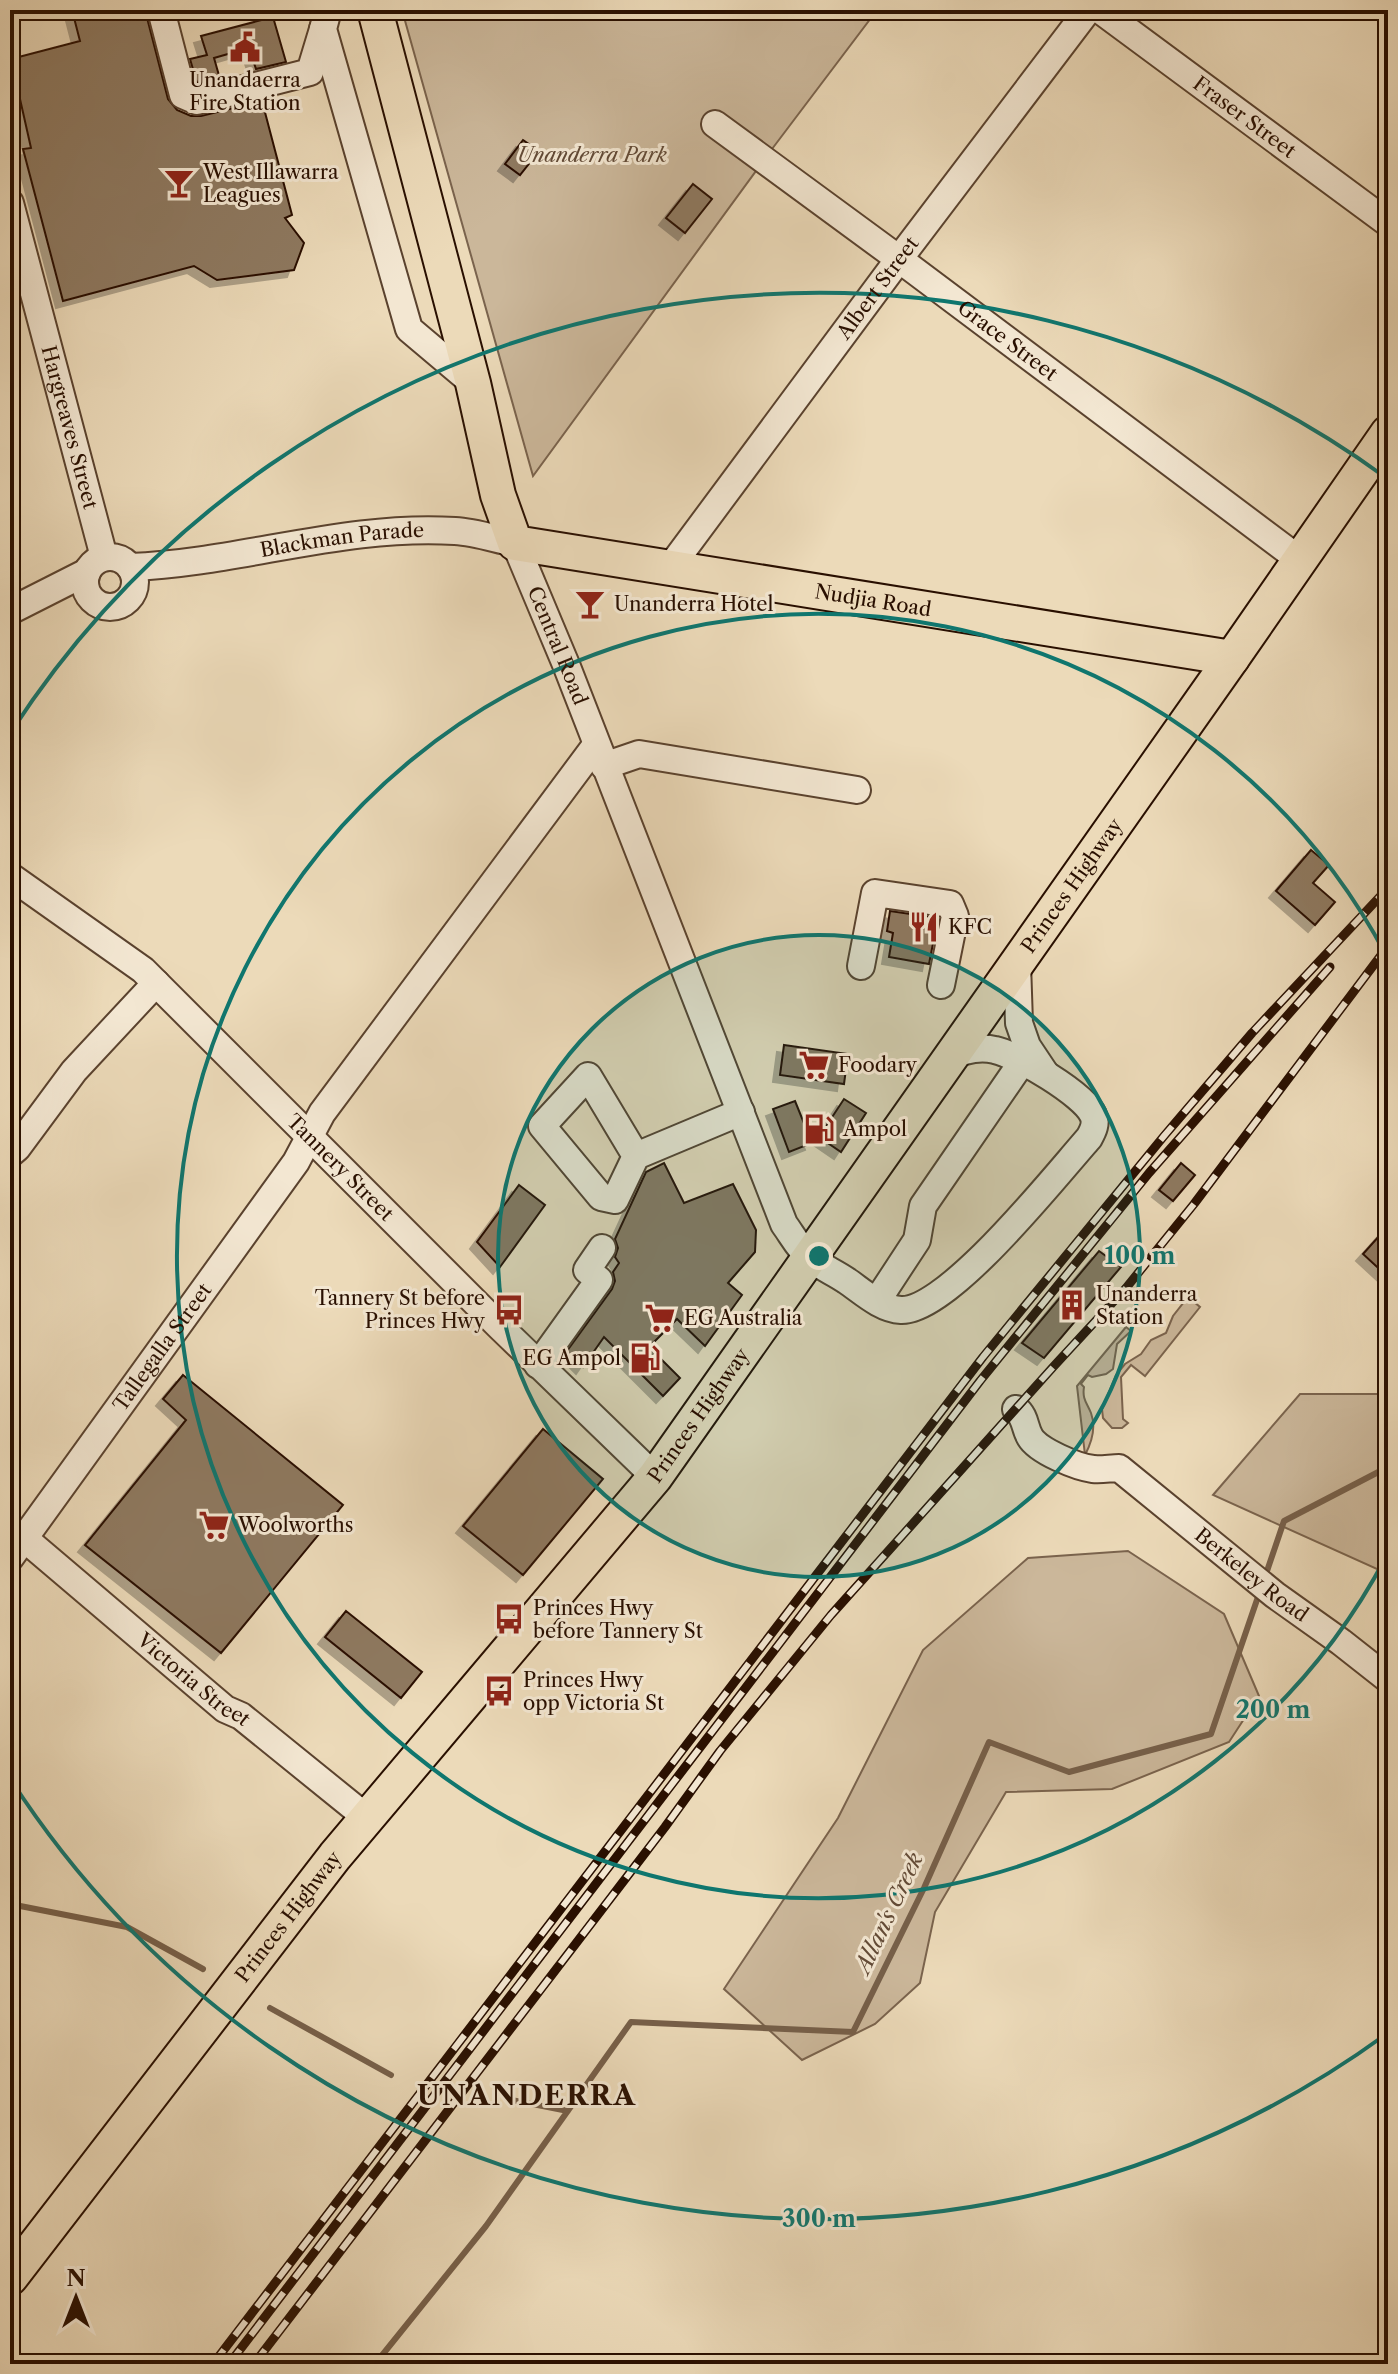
<svg xmlns="http://www.w3.org/2000/svg" width="1398" height="2374" viewBox="0 0 1398 2374" font-family="'Libre Caslon Text',serif">
  <style>
    .green { fill: #cbb79a; stroke: #7a634d; stroke-width: 2 }
    .lines { fill: none; stroke-linecap: round; stroke-linejoin: round }
    .stream { stroke: #765f49; stroke-width: 6 }
    .building { fill: #8e7960; stroke: #290f00; stroke-width: 2; filter: url(#shadow) }
    .minor-casing { stroke: #5a422e; stroke-width: 30 }
    .major-casing { stroke: #290f00; stroke-width: 38 }
    .minor { stroke: #f3e7d2; stroke-width: 26 }
    .major { stroke: #ecdab9; stroke-width: 34 }
    .rail-casing { stroke: #290f00; stroke-width: 9 }
    .rail { stroke: #f3e7d2; stroke-width: 6; stroke-dasharray: 18; stroke-linecap: butt }
    .ring { fill: none; stroke: #0f766e; stroke-width: 4 }
    .labels { text-anchor: middle; dominant-baseline: central; stroke-width: 6; stroke-linejoin: round; paint-order: stroke }
    .poi-label { font-size: 20px; fill: #290f00; stroke: #f3e7d2; text-anchor: start }
    .street-label { font-size: 20px; fill: #290f00; stroke: #f3e7d2 }
    .park-label { font-size: 20px; font-style: italic; fill: #624a36; stroke: #f3e7d2 }
    .water-label { font-size: 22px; font-style: italic; fill: #634b37; stroke: #f3e7d2 }
    .district-label { font-size: 28px; font-weight: bold; letter-spacing: 2px; fill: #290f00; stroke: #f3e7d2 }
    .centre { fill: #0f766e; stroke: #f3e7d2; stroke-width: 4 }
    .ring-label { font-size: 24px; text-anchor: middle; font-weight: bold; fill: #0f766e; stroke: #f3e7d2; stroke-width: 6; stroke-linejoin: round; paint-order: stroke }
  </style>
  <defs>
    <filter id="shadow"><feDropShadow dx="-7" dy="7" stdDeviation="0" flood-color="#0004"/></filter>
  </defs>
  <rect width="100%" height="100%" fill="#ecdab9"/>
  <filter id="stains"><feTurbulence type="fractalNoise" baseFrequency=".0025" numOctaves="4"/><feColorMatrix values="0 0 0 0 .2 0 0 0 0 .09 0 0 0 0 .02 0 0 0 .5 -.17"/></filter>
  <radialGradient id="worn" r=".72"><stop offset=".6" stop-color="#630" stop-opacity="0"/><stop offset="1" stop-color="#630" stop-opacity=".3"/></radialGradient>
  <path class="green" d="M402,10H877L772,149L533,476Z
    M1188,1297L1200,1307L1145,1376L1131,1365L1121,1377L1123,1419L1128,1423L1122,1428H1112L1103,1418L1102,1409L1116,1375L1125,1364L1141,1354L1151,1340L1166,1333L1173,1316Z
    M1126,1327L1131,1331L1117,1344L1113,1369L1106,1374L1092,1377L1088,1375L1081,1384L1084,1387C1082,1399 1087,1403 1091,1413C1096,1427 1092,1442 1085,1455L1077,1386Z
    M1300,1394H1388V1574L1213,1495Z
    M1128,1551L1224,1614L1259,1696L1229,1742L1112,1789L1006,1792L935,1912L920,1983L875,2024L802,2060L724,1989L838,1818L923,1650L1028,1558Z"/>
  <g class="lines">
    <path class="stream" d="M1265,1577L1284,1521L1388,1467
      M10,1904L127,1927L203,1969
      M270,2008L391,2075
      M507,2099L568,2111
      M375,2364L486,2226L631,2022L853,2032L924,1888L989,1742L1069,1772L1211,1734L1260,1591"/>
  </g>
  <path class="building" d="M72,10H145L168,99L177,110L191,116H201L262,101L292,215L285,218L304,243L294,270L217,280L194,266L63,301L23,149L31,148L11,59L80,41Z
    M273,17L286,62L256,69L249,48L214,58L220,79L197,83L190,59L207,55L201,36Z
    M523,140L539,151L520,175L505,164Z
    M693,184L712,199L685,233L666,218Z
    M1311,850L1329,865L1313,883L1335,902L1315,925L1276,891Z
    M890,911L938,918L929,964L889,957L893,933L887,931Z
    M784,1045L848,1054L844,1084L780,1075Z
    M844,1099L866,1113L841,1152L819,1137Z
    M795,1101L812,1143L789,1152L773,1109Z
    M664,1163L684,1203L733,1184L756,1230L755,1252L728,1283L742,1295L705,1346L677,1319L649,1347L680,1378L663,1396L604,1337L583,1367L567,1351L612,1289L615,1281L613,1272L619,1263L615,1257L618,1248L615,1239L646,1172Z
    M1181,1163L1195,1175L1173,1201L1159,1190Z
    M519,1185L545,1205L500,1267L477,1242Z
    M1388,1226V1277L1363,1254Z
    M1099,1251L1121,1267L1044,1358L1022,1343Z
    M183,1375L343,1505L221,1653L85,1545L186,1420L163,1399Z
    M543,1429L603,1479L523,1575L463,1526Z
    M346,1611L422,1672L401,1698L325,1637Z"/>
  <g class="lines">
    <g class="minor-casing">
      <g id="minor">
        <path d="M161,10L183,95L197,101L310,72L323,29"/>
        <path d="M328,10L323,29L409,329L473,383"/>
        <path id="s1" d="M1100,10L1388,223"/>
        <path id="s2" d="M715,124L899,259L1300,560"/>
        <path id="s3" d="M10,203L104,557"/>
        <circle cx="110" cy="582" r="25"/>
        <path id="s4" d="M130,567C239,563 344,524 455,531C475,532 495,539 515,543L567,667L784,1224C792,1235 800,1250 810,1258C821,1267 836,1273 847,1281C863,1292 881,1309 901,1310C948,1312 1056,1175 1089,1138C1093,1131 1097,1123 1093,1115C1084,1094 1017,1055 995,1050C980,1046 967,1050 952,1055"/>
        <path id="s5" d="M669,569L899,259L1088,10"/>
        <path d="M10,611L87,572"/>
        <path d="M604,766L639,754L857,790"/>
        <path id="s6" d="M10,876L143,970L499,1326L655,1477"/>
        <path d="M1017,963L1019,1023L1027,1046L1045,1073"/>
        <path d="M861,966L875,893L950,904L955,916L941,985"/>
        <path d="M10,1154L17,1148L74,1071L156,983"/>
        <path d="M636,1156L588,1076L542,1126L601,1197L615,1200L636,1156L741,1112"/>
        <path d="M877,1301L917,1240L923,1206L1022,1062"/>
        <path d="M538,1365L599,1280L587,1270L602,1248"/>
        <path id="s7" d="M1016,1409C1026,1417 1024,1427 1030,1437C1038,1451 1077,1467 1093,1469C1101,1470 1111,1468 1119,1468L1275,1595L1341,1642L1388,1679"/>
        <path id="s8" d="M25,1539L225,1709L241,1716L367,1818"/>
        <path id="s9" d="M10,1558L296,1162L322,1113L596,745"/>
      </g>
    </g>
    <g class="major-casing">
      <g id="major">
        <path id="s10" d="M375,10L473,383L498,495L515,543L1232,658"/>
        <path id="s11" d="M10,2278L335,1856L655,1477L1232,658L1388,433"/>
      </g>
    </g>
    <use href="#minor" class="minor"/>
    <use href="#major" class="major"/>
    <g class="rail-casing">
      <path id="rail" d="M213,2364L983,1357L1164,1136L1252,1033L1388,888
        M229,2364L980,1381L1149,1173L1330,967
        M254,2364L665,1827L720,1751L831,1615L1054,1366L1126,1288L1194,1204L1388,946"/>
    </g>
    <use href="#rail" class="rail"/>
  </g>
  <circle cx="819" cy="1256" r="321" fill="#0f766e" fill-opacity=".12"/>
  <g class="ring">
    <circle cx="819" cy="1256" r="321"/>
    <path d="M1386 1557A642 642 0 1 1 1386 955"/>
    <path d="M1385 2035A963 963 0 0 1 11 1780M11 732A963 963 0 0 1 1385 477"/>
  </g>
  <defs>
    <g id="civic-bare" transform="scale(2.4)"><path d="M-.6-6.5H3V-4.5H.6V-3L4-1V1h2V6H-6V1h2V-1L-.6-3ZM-1.2 2.5V6h2.4V2.5Z" fill="#8f2418" stroke="#f3e7d2" stroke-width="2.5" paint-order="stroke"/></g>
    <g id="bar-bare" transform="scale(2.4)"><path d="M-6-5H6L.8 .8V4.5H3.5V6h-7V4.5H-.8V.8Z" fill="#8f2418" stroke="#f3e7d2" stroke-width="2.5" paint-order="stroke"/></g>
    <g id="restaurant-bare" transform="scale(2.4)"><path d="M-5-6h1v4h1v-4h1v4h1v-4h1v5L-1.5 .5V6h-2V.5L-5-1ZM5-6V6H3V1.5H1.5Q1.5-4 5-6Z" fill="#8f2418" stroke="#f3e7d2" stroke-width="2.5" paint-order="stroke"/></g>
    <g id="supermarket-bare" transform="scale(2.4)"><path d="M-6-5.5h2.5l.6 2H6L4.5 2H-2.5L-4.4-4H-6ZM-1.5 3.2a1.3 1.3 0 1 0 .1 0ZM3 3.2a1.3 1.3 0 1 0 .1 0Z" fill="#8f2418" stroke="#f3e7d2" stroke-width="2.5" paint-order="stroke"/></g>
    <g id="fuel-bare" transform="scale(2.4)"><path d="M-5.5-6h7V0h2V4h1.3V-2.5L3-4.5l.8-.8L6-3V5H2.5V1h-1V6h-7ZM-4.2-4.7v3.2H.2V-4.7Z" fill="#8f2418" stroke="#f3e7d2" stroke-width="2.5" paint-order="stroke"/></g>
    <g id="building-bare" transform="scale(2.4)"><path d="M-4-6H4V6H1V3H-1V6H-4ZM-2.5-4.3h1.7v1.8h-1.7ZM.8-4.3h1.7v1.8H.8ZM-2.5-1h1.7V.8h-1.7ZM.8-1h1.7V.8H.8Z" fill="#8f2418" stroke="#f3e7d2" stroke-width="2.5" paint-order="stroke"/></g>
    <g id="bus-bare" transform="scale(2.4)"><path d="M-5-6H5V4H4V6H2V4H-2V6H-4V4H-5ZM-3.5-4V0h7V-4ZM-3.5 1.2v1.5H-2V1.2ZM2 1.2v1.5H3.5V1.2Z" fill="#8f2418" stroke="#f3e7d2" stroke-width="2.5" paint-order="stroke"/></g>
  </defs>
  <g fill-rule="evenodd">
    <use href="#civic-bare" x="245" y="47"/>
    <use href="#bar-bare" x="179" y="183"/>
    <use href="#bar-bare" x="590" y="604"/>
    <use href="#restaurant-bare" x="924" y="927"/>
    <use href="#supermarket-bare" x="814" y="1065"/>
    <use href="#fuel-bare" x="819" y="1129"/>
    <use href="#building-bare" x="1072" y="1305"/>
    <use href="#bus-bare" x="509" y="1310"/>
    <use href="#supermarket-bare" x="660" y="1318"/>
    <use href="#fuel-bare" x="645" y="1358"/>
    <use href="#supermarket-bare" x="214" y="1525"/>
    <use href="#bus-bare" x="509" y="1619"/>
    <use href="#bus-bare" x="499" y="1691"/>
  </g>
  <g class="labels">
    <g class="poi-label">
      <text x="245" y="80" text-anchor="middle">Unandaerra<tspan x="245" dy="23">Fire Station</tspan></text>
      <text x="203" y="172">West Illawarra<tspan x="203" dy="23">Leagues</tspan></text>
      <text x="614" y="604">Unanderra Hotel</text>
      <text x="948" y="927">KFC</text>
      <text x="838" y="1065">Foodary</text>
      <text x="843" y="1129">Ampol</text>
      <text x="1096" y="1294">Unanderra<tspan x="1096" dy="23">Station</tspan></text>
      <text x="485" y="1298" text-anchor="end">Tannery St before<tspan x="485" dy="23">Princes Hwy</tspan></text>
      <text x="684" y="1318">EG Australia</text>
      <text x="621" y="1358" text-anchor="end">EG Ampol</text>
      <text x="238" y="1525">Woolworths</text>
      <text x="533" y="1608">Princes Hwy<tspan x="533" dy="23">before Tannery St</tspan></text>
      <text x="523" y="1680">Princes Hwy<tspan x="523" dy="23">opp Victoria St</tspan></text>
    </g>
    <g class="street-label">
      <text stroke="none"><textPath href="#s1" startOffset="180">Fraser Street</textPath></text>
      <text stroke="none"><textPath href="#s5" startOffset="350">Albert Street</textPath></text>
      <text stroke="none"><textPath href="#s2" startOffset="364">Grace Street</textPath></text>
      <text stroke="none"><textPath href="#s3" startOffset="232">Hargreaves Street</textPath></text>
      <text stroke="none"><textPath href="#s4" startOffset="214">Blackman Parade</textPath></text>
      <text stroke="none"><textPath href="#s10" startOffset="914">Nudjia Road</textPath></text>
      <text stroke="none"><textPath href="#s4" startOffset="500">Central Road</textPath></text>
      <text stroke="none"><textPath href="#s11" startOffset="1752">Princes Highway</textPath></text>
      <text stroke="none"><textPath href="#s6" startOffset="442">Tannery Street</textPath></text>
      <text stroke="none"><textPath href="#s9" startOffset="260">Tallegalla Street</textPath></text>
      <text stroke="none"><textPath href="#s11" startOffset="1104">Princes Highway</textPath></text>
      <text stroke="none"><textPath href="#s7" startOffset="300">Berkeley Road</textPath></text>
      <text stroke="none"><textPath href="#s8" startOffset="220">Victoria Street</textPath></text>
      <text stroke="none"><textPath href="#s11" startOffset="456">Princes Highway</textPath></text>
    </g>
    <g class="park-label">
      <text x="592" y="155">Unanderra Park</text>
    </g>
    <g class="water-label">
      <text transform="translate(889 1913) rotate(-65)">Allan's Creek</text>
    </g>
    <g class="district-label">
      <text x="527" y="2095">UNANDERRA</text>
    </g>
  </g>
  <circle cx="819" cy="1256" r="12" class="centre"/>
  <g class="ring-label">
    <text x="1140" y="1264">100 m</text>
    <text x="1273" y="1718">200 m</text>
    <text x="819" y="2227">300 m</text>
  </g>
  <rect width="1398" height="2374" fill="none" stroke="#ecdab9" stroke-width="40"/>
  <rect x="12" y="12" width="1374" height="2350" fill="none" stroke="#290f00" stroke-width="4"/>
  <rect x="20" y="20" width="1358" height="2334" fill="none" stroke="#290f00" stroke-width="2"/>
  <g transform="translate(76 2298)" stroke="#f3e7d2" stroke-width="6" paint-order="stroke">
  <path d="M0-6L14 30L0 20L-14 30Z" fill="#290f00"/>
  <text y="-12" font-size="22" font-weight="bold" text-anchor="middle" fill="#290f00">N</text>
  </g>
  <rect width="100%" height="100%" filter="url(#stains)"/>
  <rect width="100%" height="100%" fill="url(#worn)"/>
</svg>
